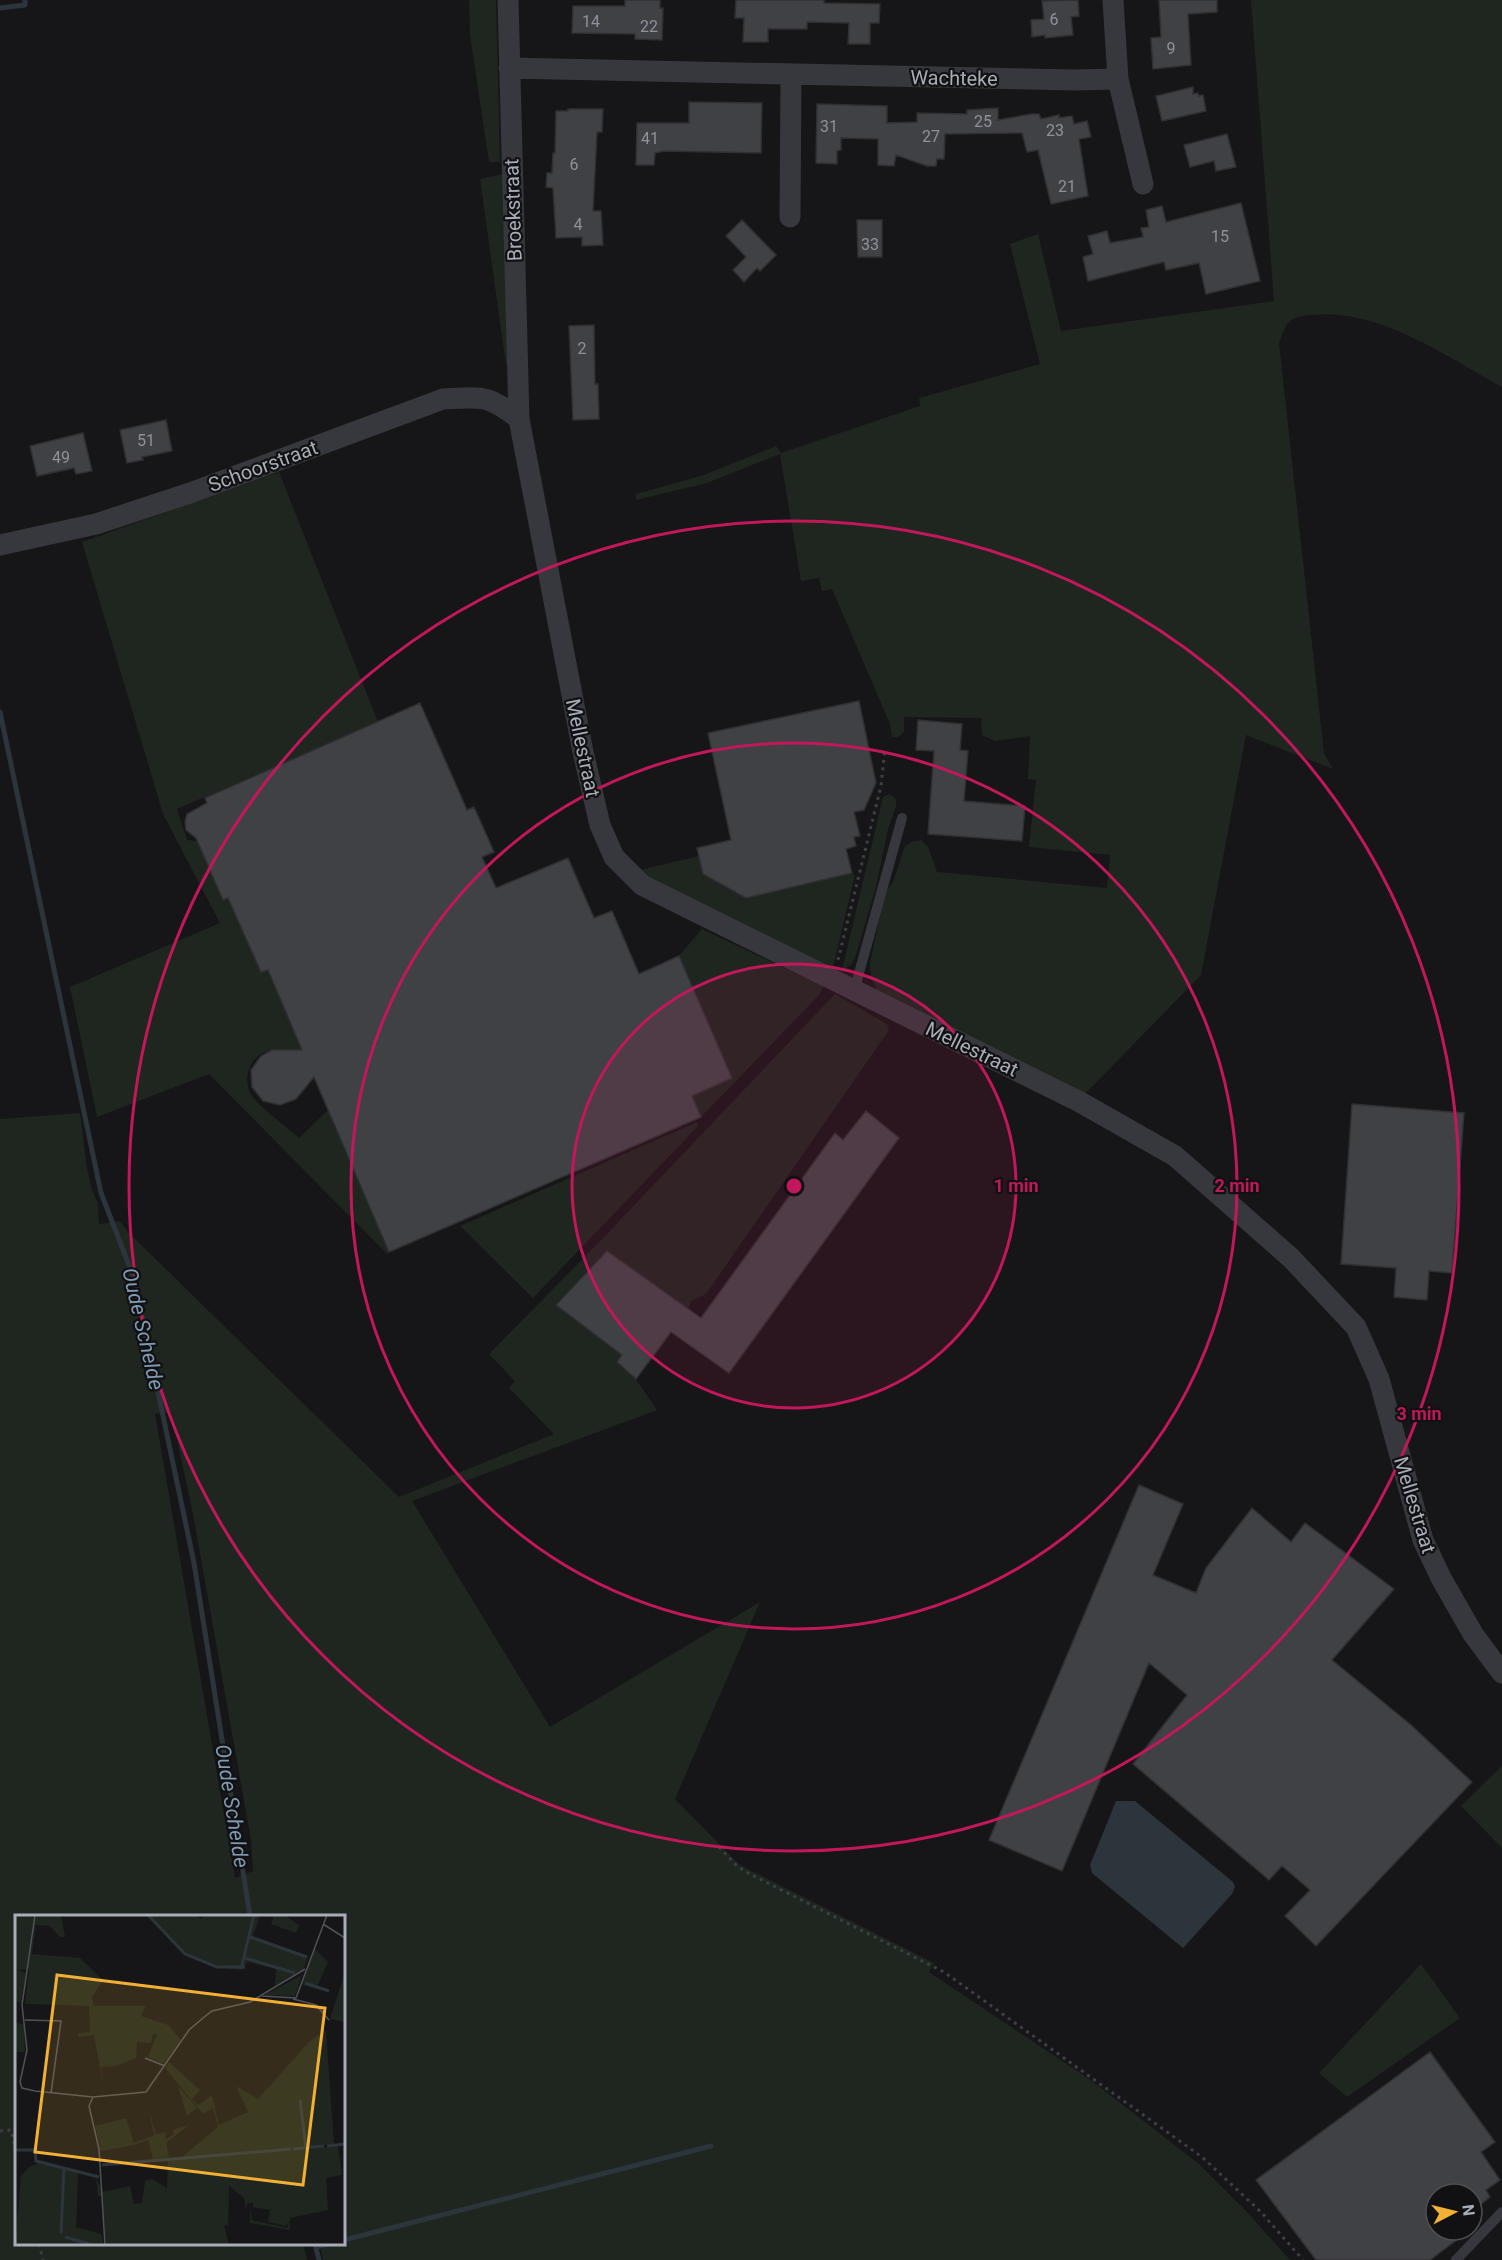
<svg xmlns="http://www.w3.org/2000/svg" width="1502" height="2260" viewBox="0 0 1502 2260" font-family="Roboto,sans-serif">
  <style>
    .green { fill: #1e261f; fill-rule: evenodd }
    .water { fill: #2c353c }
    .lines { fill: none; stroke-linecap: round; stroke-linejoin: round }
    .stream { stroke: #2c353c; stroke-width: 5 }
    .building { fill: #404145; stroke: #303034; stroke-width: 1.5 }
    .path { stroke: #3d3f44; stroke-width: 3; stroke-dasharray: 3 4.5; stroke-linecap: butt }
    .service { stroke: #37383d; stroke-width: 10 }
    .minor { stroke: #37383d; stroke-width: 21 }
    .ring { fill: none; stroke: #c2185b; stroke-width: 3 }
    .labels { text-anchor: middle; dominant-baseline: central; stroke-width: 4.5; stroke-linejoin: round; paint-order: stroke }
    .number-label { font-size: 16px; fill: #8e929b }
    .street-label { font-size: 20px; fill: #a8adb8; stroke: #111113 }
    .water-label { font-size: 21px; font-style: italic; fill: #7f9bb3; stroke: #111113 }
    .inset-river { fill: none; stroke: #2c353c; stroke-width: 3 }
    .inset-road { fill: none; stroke: #505258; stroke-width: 1.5 }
    .view { fill: #f2b134; fill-opacity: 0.15; stroke: #f2b134; stroke-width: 3 }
    .inset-edge { fill: none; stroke: #a8adb8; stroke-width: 3 }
    .centre { fill: #c2185b; stroke: #111113; stroke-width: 3 }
    .ring-label { font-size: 18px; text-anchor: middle; font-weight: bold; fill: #c2185b; stroke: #111113; stroke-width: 4.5; stroke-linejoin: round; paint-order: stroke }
  </style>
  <rect width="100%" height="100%" fill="#161618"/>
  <path class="green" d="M469,0H496L500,162H489L470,35Z
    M1251,0H1502V387C1446,356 1377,307 1311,315C1303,316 1295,316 1289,322C1284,326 1282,337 1279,343L1324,753L1333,769L1246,735L1201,975L1083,1096L877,990L871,978L870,963L885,892L893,882L905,846L912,842L921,840L928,847L937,872L1107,888L1110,855L1029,847L1036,780L1028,779L1030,736L995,741L982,735L981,718L904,717V732L898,737H892L890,724L832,589L822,591L819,578L801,581L780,454L707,483L636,500V494L704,475L776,446L781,453L920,406L919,398L1040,364L1010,244L1038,234L1061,331L1274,301Z
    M503,174L512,360L506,365L480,179Z
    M279,472L378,722L177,809L187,840L197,841L223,900L228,898L261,972L489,872L497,888L274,985L306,1060C297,1057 285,1051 275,1051C252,1049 241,1077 251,1094C258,1106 287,1127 299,1138L328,1110L389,1252L387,1254L209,1074L97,1117L70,987L220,923L163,814L82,542Z
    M890,794L896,799V806L888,829L876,887L856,955L851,965L842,970L883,797Z
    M699,856L703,874L746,898L852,873L855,875L832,972L645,877L640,870Z
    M702,929L823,986L820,994L701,1117L692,1096L732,1078L679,956Z
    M835,994L887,1024L889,1030L706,1294L691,1301L688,1309L607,1251L556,1304L622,1355L617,1363L636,1379L657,1410L412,1501L550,1727L760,1602L675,1799L740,1865L934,1963L929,1972L1092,2081L1199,2164L1247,2212L1290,2260H323L320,2244H344V1916H16V2244H303L307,2260H0V1119L80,1113L87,1169L92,1190L98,1203L99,1224L120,1221L129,1233L399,1497L554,1434L509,1388L515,1381L489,1354L606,1235ZM171,1412L193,1514L251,1840L253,1871L235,1878L155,1414Z
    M697,1122L698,1126L533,1298L460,1226Z
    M1502,1766V1848L1461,1806Z
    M1421,1964L1460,2018L1347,2097L1319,2073Z"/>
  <path class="water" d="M1116,1801H1135L1233,1882L1235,1887L1232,1894L1183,1948L1092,1873L1090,1865Z"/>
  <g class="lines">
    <path class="stream" d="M0,8L25,5V0
      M0,712L101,1193L134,1278L194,1563L250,1916
      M344,2240L711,2146
      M315,2244L319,2260
      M316,2247L329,2244"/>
  </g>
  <path class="building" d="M625,0H660V8H663L662,40L635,39V34L572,33L573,6H625Z
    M736,0H824V3L880,4L879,23H870V44H848L849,23L807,22V29H768V42H743L744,18H735Z
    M1078,0L1079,16L1071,17L1073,35L1045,38V35L1032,37L1031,20L1044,19L1042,1Z
    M1159,0H1217V12L1188,14L1191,65L1153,69L1151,38L1161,37Z
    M1193,87V94L1198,93L1199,96L1203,95L1206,111L1162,121L1156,96Z
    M689,102L762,103L761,153L664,151L655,153L654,165H636L637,123H689Z
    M817,104L887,106V123L917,122V113L967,114V110L998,108V120L1032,114H1039L1041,119L1059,115V118L1072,116L1074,124L1087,121L1091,137L1079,139L1088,196L1051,204L1038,150L1027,152L1022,133L945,134L944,159H937L936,166H927L896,155L894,166L878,165V139L841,138V150L837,151V164L816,163Z
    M568,109H603L602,132H597L593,211H601L603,245L582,246V237L556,238L553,188L546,187L547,173H552L553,153H555L556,111H568Z
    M1227,134L1236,167L1216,171L1214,161L1190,167L1184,145Z
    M1241,203L1260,281L1206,294L1199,263L1166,270L1164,262L1088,281L1083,257L1093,254L1088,236L1107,231L1110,243L1143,237L1141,228L1149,227L1146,210L1162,206L1166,222Z
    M742,220L776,255L760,271L757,268L744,282L733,270L746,257L726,236Z
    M857,220H882V257H858Z
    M594,325L595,384H598L599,419L573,420L569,326Z
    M166,420L172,451L142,457L143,460L127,463L120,430Z
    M83,433L92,471L76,474L74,468L37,476L30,446Z
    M859,701L876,783L864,810L854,812L860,836L854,837L856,846L846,849L852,873L746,898L703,874L697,848L731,840L708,733Z
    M420,703L467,810L474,807L494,852L482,857L496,888L568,858L594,918L612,911L639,974L679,956L732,1078L692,1096L701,1117L389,1252L314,1077L296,1099L280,1105L263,1101L252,1087L251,1070L261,1056L272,1050H302L268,970L261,972L228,898L223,900L196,838L186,830L185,822L187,814L207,803L205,798Z
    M918,720L962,724L960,750L968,751L964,801L1025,806L1022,841L928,834L934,751L916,750Z
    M1352,1104L1464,1113L1452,1273L1429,1271L1427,1300L1394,1297L1396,1268L1341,1264Z
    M866,1111L899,1138L729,1373L671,1332L636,1379L617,1362L622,1355L556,1305L607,1251L701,1318L835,1133L843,1140Z
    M1139,1485L1183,1504L1153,1575L1196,1593L1206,1568L1252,1508L1291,1542L1305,1523L1394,1589L1332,1660L1411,1725L1472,1782L1316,1946L1285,1916L1310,1890L1282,1866L1269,1880L1133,1764L1187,1695L1149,1663L1062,1871L989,1840Z
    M1430,2052L1495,2142L1481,2152L1500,2180L1486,2190L1490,2197L1472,2211V2194H1436V2230H1470L1430,2260H1316L1256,2180Z"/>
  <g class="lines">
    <path class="path" d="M838,960L881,786L885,748
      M719,1847L736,1865L746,1872L944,1972L1202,2157L1261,2212L1303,2260
      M0,2131L11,2130L16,2151
      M39,2244L43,2260"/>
    <path class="service" d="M854,991L902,818
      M1456,2260L1502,2212"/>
    <path class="minor" d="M508,0L519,419L583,752L600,825L614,857L642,885L1080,1102L1175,1156L1291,1258L1356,1327L1379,1379L1423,1540L1441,1578L1473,1634L1502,1673
      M509,68L1074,80L1118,79L1113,0
      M1118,79L1143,184
      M790,217L791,74
      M0,545L96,524L190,493L443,399C482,397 488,394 519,419"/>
  </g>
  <circle cx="794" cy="1186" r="222" fill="#c2185b" fill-opacity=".12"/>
  <g class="ring">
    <circle cx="794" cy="1186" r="222"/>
    <circle cx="794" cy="1186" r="443"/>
    <circle cx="794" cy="1186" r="665"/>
  </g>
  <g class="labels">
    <g class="number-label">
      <text x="1054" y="19">6</text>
      <text x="591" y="21">14</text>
      <text x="649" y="26">22</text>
      <text x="1171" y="48">9</text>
      <text x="983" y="121">25</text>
      <text x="829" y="126">31</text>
      <text x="1055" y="130">23</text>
      <text x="931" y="136">27</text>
      <text x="650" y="138">41</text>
      <text x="574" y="164">6</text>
      <text x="1067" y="186">21</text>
      <text x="578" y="224">4</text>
      <text x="1220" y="236">15</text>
      <text x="870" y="244">33</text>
      <text x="582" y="348">2</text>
      <text x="146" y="440">51</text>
      <text x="61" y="457">49</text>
    </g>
    <g class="street-label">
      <text transform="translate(954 78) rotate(1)">Wachteke</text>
      <text transform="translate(513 210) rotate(-92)">Broekstraat</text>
      <text transform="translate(263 466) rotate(-20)">Schoorstraat</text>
      <text transform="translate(583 748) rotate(78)">Mellestraat</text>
      <text transform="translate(972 1049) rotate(26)">Mellestraat</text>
      <text transform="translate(1415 1505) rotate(73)">Mellestraat</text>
    </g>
    <g class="water-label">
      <text transform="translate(143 1329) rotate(77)">Oude Schelde</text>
      <text transform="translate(232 1806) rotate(81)">Oude Schelde</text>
    </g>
  </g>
  <g transform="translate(15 1915)">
    <rect width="330" height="330" fill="#161618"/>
    <path d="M0,0H46L50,22H45L35,11L21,10L17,39L65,43L88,65L77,82L79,91H131L126,101L153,110L166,125L149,149L133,142L142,120L138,119L136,128L122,127L121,143L101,151L86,152L88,169L79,120L64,122L63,118L75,117L74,91L10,89L14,54L4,55L11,58L6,88L0,85ZM133,0H181L186,4L191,0H245L238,21L293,41L289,53L260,71L261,54L233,47L226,55L215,54L170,39ZM259,0H269L284,10L281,18L256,9ZM299,33L313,47L301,74L286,69ZM287,60L280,81L251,80V79ZM329,60H330V107L315,104ZM0,107L9,110L10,137H0ZM311,115L319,229L266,236L323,231L327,260L311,263L313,295L275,303V315L235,308V291L237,305L273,313L274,305L271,311L253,307L255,295L238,292V288H232L231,296L229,283L214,271L213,311L209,310L214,330H91L87,281H83L81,262L88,277L115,271L119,289L127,288L130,266L137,264L152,273L153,244L166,243L203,212L198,193L188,199L150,153L154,147L185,175L177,184L183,190L197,180L204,210L233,197L221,171L243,184L294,127ZM163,171L182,193L172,201ZM133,191L141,219L150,217L151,224L159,219L157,215L174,210L151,228L154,242L138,244L133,225L119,230L86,236L80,211L111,203L119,228L139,220ZM29,246L63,257L61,312L86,319L89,330H0L6,261L14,252Z" fill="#1e261f"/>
    <path class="inset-river" d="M133,0L170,39L202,52H230M235,22L292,42M230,43L280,58M226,54L239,0M290,68L314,76M285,185L291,233M312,231L330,229M20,234L21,246L84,262M278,234L309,231M0,235H19M87,250L276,234M46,318L49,254M50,322L77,330"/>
    <path class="inset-road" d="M20,0L7,90L12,135L5,167L7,173L20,176L78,182L131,177L174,115L188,103L197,96L235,87L290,54M308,9L330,23M247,81L281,83L312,0M278,84L301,90L314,105M10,105L46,106L36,178M130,143L150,151M78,182L74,191L84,234L90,330"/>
    <path class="view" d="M42,60L310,93L288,270L20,237Z"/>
    <rect width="330" height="330" class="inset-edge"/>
  </g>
  <circle cx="794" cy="1186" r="9" class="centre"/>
  <g class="ring-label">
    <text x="1016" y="1192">1 min</text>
    <text x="1237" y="1192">2 min</text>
    <text x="1419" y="1420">3 min</text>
  </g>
  <g transform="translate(1454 2212) rotate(83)"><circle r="28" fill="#111113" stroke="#4d4f55" stroke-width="1.5"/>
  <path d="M0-4.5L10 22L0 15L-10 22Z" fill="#f2b134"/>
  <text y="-9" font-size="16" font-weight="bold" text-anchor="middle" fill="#a8adb8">N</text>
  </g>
</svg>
